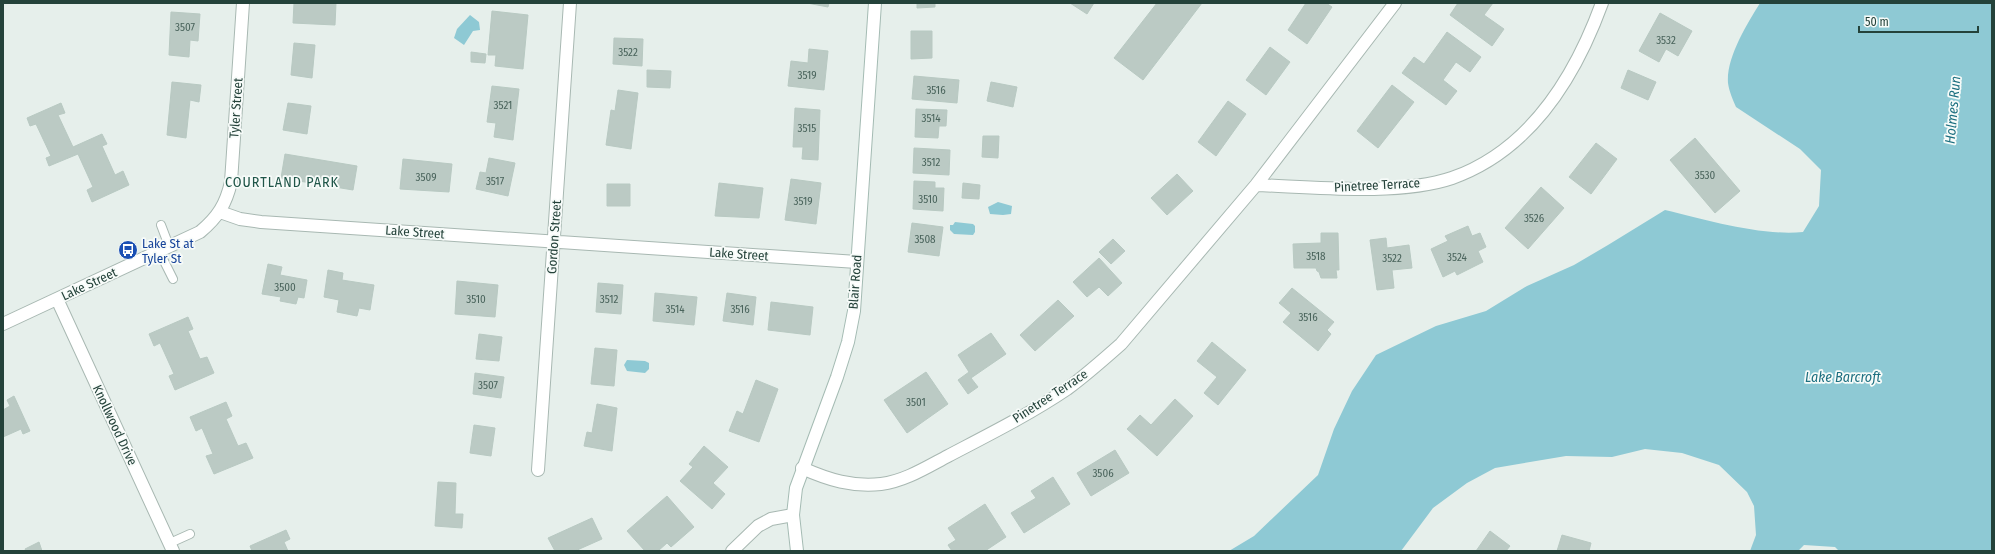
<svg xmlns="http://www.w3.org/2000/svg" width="1995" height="554" viewBox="0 0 1995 554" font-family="'Fira Sans Condensed',sans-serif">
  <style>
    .water { fill: #8ec9d4 }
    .building { fill: #bbcac4; stroke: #b8c9c2 }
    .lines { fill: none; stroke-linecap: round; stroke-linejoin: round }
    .lane-casing { stroke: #a8b8b2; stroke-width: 10 }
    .street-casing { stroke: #a8b8b2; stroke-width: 14 }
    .secondary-casing { stroke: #a4bbb3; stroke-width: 14 }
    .lane { stroke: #fff; stroke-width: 8 }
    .street { stroke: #fff; stroke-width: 12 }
    .secondary { stroke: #fff; stroke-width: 12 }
    .labels { text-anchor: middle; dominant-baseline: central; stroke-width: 3.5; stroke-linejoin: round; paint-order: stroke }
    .number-label { font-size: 11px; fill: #4a645c }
    .street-label { font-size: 13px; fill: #24423a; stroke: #f7fbf9 }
    .transit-label { font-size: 13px; fill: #164399; stroke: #f7fbf9; text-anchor: start }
    .water-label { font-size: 14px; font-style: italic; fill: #1c6f80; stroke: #f7fbf9 }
    .neighbourhood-label { font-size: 14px; letter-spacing: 1px; fill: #1f5548; stroke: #f7fbf9 }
  </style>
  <rect width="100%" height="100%" fill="#e6efeb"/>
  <path class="water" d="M1760,3H1992V551H1839L1835,547L1804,545L1798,551H1750L1756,535L1754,506L1747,492L1719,465L1682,453L1645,449L1612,457L1566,456L1495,468L1467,483L1433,508L1401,551H1229L1254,536L1318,475L1334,429L1352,391L1376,355L1436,326L1486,311L1527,286L1574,265L1608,245L1665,210C1707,220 1760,236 1803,232L1819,206L1821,170L1800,149L1736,107C1733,100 1729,91 1728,83C1726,58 1747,24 1760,3Z
    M470,15L479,22L480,30L473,31L464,45L454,38L457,29Z
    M998,202L1012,206L1011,214L1003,215L990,214L988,207Z
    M955,222L973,224L975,226V232L973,235L954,234L950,230V225H953Z
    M627,360L645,361L649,363V369L645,373L627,371L624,365Z"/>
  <path class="building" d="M294,3H336L335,25L293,23Z
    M807,3H829L828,7Z
    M917,3H935V7L917,8Z
    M1070,3H1094L1087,14Z
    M1157,3H1202L1143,80L1114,58Z
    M1306,3H1326L1332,7L1307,44L1288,30Z
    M1458,3H1493L1484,15L1504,29L1492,46L1450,15Z
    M492,11L528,15L523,69L495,66L496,55H488Z
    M171,12L200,14L198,41L190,40L189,57L169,55Z
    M1660,13L1692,31L1678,56L1666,49L1659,62L1639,51Z
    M911,31H932V58L911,59Z
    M1447,32L1481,57L1470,72L1456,62L1443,80L1457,91L1446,105L1402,73L1414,57L1424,64Z
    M614,38L643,39L642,66L613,64Z
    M294,43L315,45L312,78L291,75Z
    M1270,47L1290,62L1266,95L1246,80Z
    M809,49L828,51L824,90L788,86L791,61L808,63Z
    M471,52L486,54L485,63L471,62Z
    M647,70L671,71L670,88L647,87Z
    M1628,70L1656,82L1648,100L1621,88Z
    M914,76L959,80L957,103L912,99Z
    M172,82L201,85L199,102L190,100L186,138L167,135Z
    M991,82L1017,87L1013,107L987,101Z
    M1392,85L1414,102L1378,148L1357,131Z
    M492,86L519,89L513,140L494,137L496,123L487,122Z
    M618,90L638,93L631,149L606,145L611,110L615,111Z
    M1228,101L1246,114L1216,156L1198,142Z
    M61,103L65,113L58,115L73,147L102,134L107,144L102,146L115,175L123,171L129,185L92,202L87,190L93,187L78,154L49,166L46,158L51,156L36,124L30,126L27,118Z
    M288,103L311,106L307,134L283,130Z
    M795,108L820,110L818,160L802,159L803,147H793Z
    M916,109L947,110L946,126H939L938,138L915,137Z
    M983,136H999L998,158L982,157Z
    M1695,138L1740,191L1715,213L1670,160Z
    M1596,143L1617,159L1591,194L1569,177Z
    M914,148L950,150L949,175L913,173Z
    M285,154L357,166L353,190L281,178Z
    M489,158L515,163L508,196L476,189L480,172L486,173Z
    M403,159L452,164L449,192L400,189Z
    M1177,174L1193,191L1167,215L1151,198Z
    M791,179L821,183L816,224L785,220Z
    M914,181L935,182V188H944L943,211L913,209Z
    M719,183L763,188L759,218L715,216Z
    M963,183L980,185L979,199L962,198Z
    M607,184H630V206H607Z
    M1541,187L1564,208L1528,249L1505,228Z
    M912,223L943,227L939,256L908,252Z
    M1468,226L1472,236L1480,233L1486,247L1478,251L1483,262L1457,275L1455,271L1443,277L1431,249L1448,241L1445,236Z
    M1321,233H1338L1339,270H1336L1337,278H1321L1319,272L1317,271L1316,268H1294L1293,244L1321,243Z
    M1386,238L1387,248L1409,245L1412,268L1392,270L1394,288L1377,290L1370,240Z
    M1113,239L1125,251L1111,264L1099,252Z
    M1099,258L1122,283L1108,296L1099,287L1087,297L1073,282Z
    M268,264L282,267L280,275L307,280L304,298L298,297L296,304L280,301L281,297L262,294Z
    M328,270L343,273L342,280L374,285L370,310L359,308L357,316L337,312L339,300L324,297Z
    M457,281L498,285L495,317L455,314Z
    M598,283L623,285L621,314L596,312Z
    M1292,288L1334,322L1327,330L1331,334L1318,351L1283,322L1291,313L1279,303Z
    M655,293L697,297L694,325L653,321Z
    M727,293L756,297L753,325L723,321Z
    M1058,300L1074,316L1035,351L1020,335Z
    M771,302L813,307L810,335L768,330Z
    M188,317L193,329L188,331L200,359L207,357L214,373L175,390L169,376L174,374L160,343L154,346L149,334Z
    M991,333L1006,354L971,378L978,387L968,394L958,380L969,372L958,355Z
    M479,334L502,337L499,361L476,359Z
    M1212,342L1246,370L1218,405L1204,393L1217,377L1197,361Z
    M595,348L617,350L614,386L591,384Z
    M926,372L948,404L907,433L884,400Z
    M475,373L504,377L501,398L473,394Z
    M756,380L778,389L759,442L729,431L737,411L743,414Z
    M14,396L30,431L23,434L21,429L3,437V410L10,406L7,400Z
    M1175,399L1193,416L1157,456L1127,429L1140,415L1151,425Z
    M226,402L232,416L226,419L238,446L246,443L253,458L214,474L206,456L213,454L202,428L196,431L190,417Z
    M597,404L617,408L612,451L584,446L587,432L592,433Z
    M474,425L495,428L491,456L470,453Z
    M704,446L728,467L713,483L725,494L712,509L680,481L693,467L689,464Z
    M1115,450L1129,473L1091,496L1077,473Z
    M1053,477L1070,504L1024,533L1011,513L1036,498L1031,491Z
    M438,482L456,483L455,514H463L462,528L435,526Z
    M667,496L694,527L671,547L667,543L658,551H645L627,531Z
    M985,504L1006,537L985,551H952L948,545L956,540L948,528Z
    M592,518L602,539L575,551H555L548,538Z
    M286,530L290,539L284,542L288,551H252L250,546Z
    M1490,531L1510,546L1506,551H1476Z
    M1562,535L1591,543L1589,551H1557Z
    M39,542L42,551H26L25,549Z"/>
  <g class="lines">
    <g class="lane-casing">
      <path id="lane" d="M161,225L169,246
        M159,251L173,279
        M170,543L190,534"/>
    </g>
    <g class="street-casing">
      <path id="street" d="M1256,185C1312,187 1399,196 1452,178C1531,150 1575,77 1602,3
        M220,212L240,219L261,222L857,262
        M57,299L173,551
        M3,324L200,232C218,217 226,204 231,182L243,3
        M802,468C829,480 852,487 881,484C905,481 927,467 948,456C988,435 1030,414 1067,389C1086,375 1103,360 1121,344L1256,185L1395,3
        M538,470L570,3
        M732,551L758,526L771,519L793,515"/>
    </g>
    <g class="secondary-casing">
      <path id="secondary" d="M797,551L793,515L796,488L837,377L848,342L854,311L875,3"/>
    </g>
    <use href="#lane" class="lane"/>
    <use href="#street" class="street"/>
    <use href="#secondary" class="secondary"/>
  </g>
  <defs>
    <g id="bus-disc" transform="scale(1)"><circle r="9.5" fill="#1a4fb4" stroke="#f7fbf9"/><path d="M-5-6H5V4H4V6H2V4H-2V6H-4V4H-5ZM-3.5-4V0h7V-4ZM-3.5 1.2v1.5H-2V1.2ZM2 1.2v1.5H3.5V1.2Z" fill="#fff"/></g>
  </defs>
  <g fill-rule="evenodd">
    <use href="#bus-disc" x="128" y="250"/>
  </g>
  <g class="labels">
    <g class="number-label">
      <text x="185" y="27">3507</text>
      <text x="1666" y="40">3532</text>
      <text x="628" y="52">3522</text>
      <text x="807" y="75">3519</text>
      <text x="936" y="90">3516</text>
      <text x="503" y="105">3521</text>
      <text x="931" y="118">3514</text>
      <text x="807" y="128">3515</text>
      <text x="931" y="162">3512</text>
      <text x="1705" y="175">3530</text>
      <text x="426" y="177">3509</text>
      <text x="495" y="181">3517</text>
      <text x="928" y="199">3510</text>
      <text x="803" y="201">3519</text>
      <text x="1534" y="218">3526</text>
      <text x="925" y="239">3508</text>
      <text x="1316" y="256">3518</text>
      <text x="1457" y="257">3524</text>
      <text x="1392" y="258">3522</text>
      <text x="285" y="287">3500</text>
      <text x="476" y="299">3510</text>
      <text x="609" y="299">3512</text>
      <text x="675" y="309">3514</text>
      <text x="740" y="309">3516</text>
      <text x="1308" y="317">3516</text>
      <text x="488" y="385">3507</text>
      <text x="916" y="402">3501</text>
      <text x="1103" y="473">3506</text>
    </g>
    <g class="street-label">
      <text transform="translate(236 108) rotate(-86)">Tyler Street</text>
      <text transform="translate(1377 185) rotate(-3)">Pinetree Terrace</text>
      <text transform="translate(415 232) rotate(4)">Lake Street</text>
      <text transform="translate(554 237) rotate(-86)">Gordon Street</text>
      <text transform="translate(739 254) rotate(4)">Lake Street</text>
      <text transform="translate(855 282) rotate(-86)">Blair Road</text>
      <text transform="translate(89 284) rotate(-25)">Lake Street</text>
      <text transform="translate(1050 396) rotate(-33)">Pinetree Terrace</text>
      <text transform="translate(115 425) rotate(65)">Knollwood Drive</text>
    </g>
    <g class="transit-label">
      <text x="142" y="243">Lake St at<tspan x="142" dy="15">Tyler St</tspan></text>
    </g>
    <g class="water-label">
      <text transform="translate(1953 110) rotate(-85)">Holmes Run</text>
      <text x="1843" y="377">Lake Barcroft</text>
    </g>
    <g class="neighbourhood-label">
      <text x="282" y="182">COURTLAND PARK</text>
    </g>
  </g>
  <rect width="1995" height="554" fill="none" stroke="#24423a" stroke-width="8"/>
  <path d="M1859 26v6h119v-6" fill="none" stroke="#24423a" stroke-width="2"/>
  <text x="1865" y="26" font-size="12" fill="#24423a" stroke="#f7fbf9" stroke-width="3" paint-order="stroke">50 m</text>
</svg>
